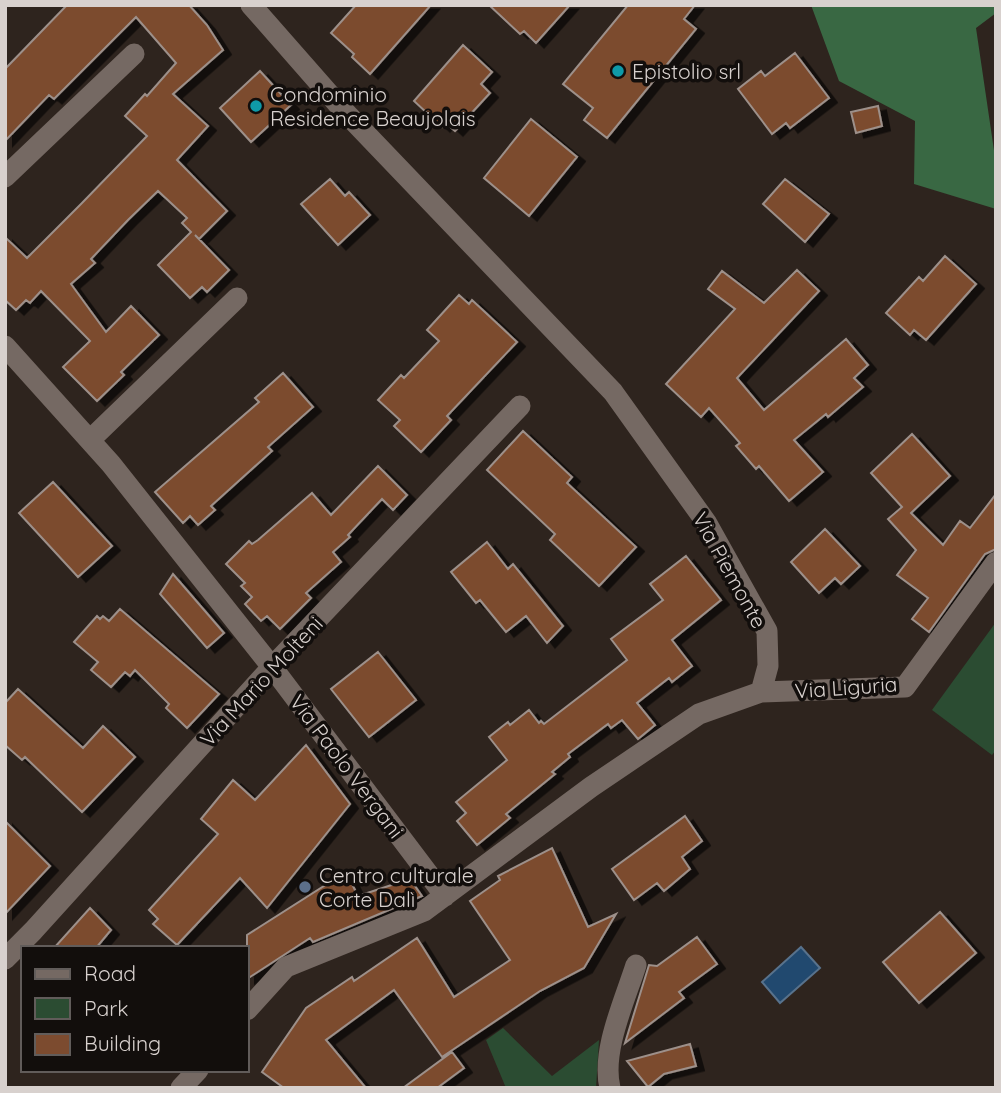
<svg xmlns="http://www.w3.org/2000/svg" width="1001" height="1093" viewBox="0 0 1001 1093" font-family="Quicksand,sans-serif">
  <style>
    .green { fill: #2b4c32 }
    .forest { fill: #396843 }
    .water { fill: #21496f; stroke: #58728c; stroke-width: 2 }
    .building { fill: #7c4b2f; stroke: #9d908a; stroke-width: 2; filter: url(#shadow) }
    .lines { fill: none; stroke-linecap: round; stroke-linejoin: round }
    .street { stroke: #756963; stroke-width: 21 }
    .culture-dot { fill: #0f9aa8; stroke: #120e0c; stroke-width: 2.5 }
    .service-dot { fill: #5c6f8a; stroke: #120e0c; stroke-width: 2.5 }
    .labels { text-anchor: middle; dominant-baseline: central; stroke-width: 7; stroke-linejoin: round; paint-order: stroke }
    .poi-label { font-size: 21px; fill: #d8d1ce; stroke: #120e0c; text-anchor: start }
    .street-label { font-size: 21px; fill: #d8d1ce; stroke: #120e0c }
  </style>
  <defs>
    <filter id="shadow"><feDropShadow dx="8" dy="4.5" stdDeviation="0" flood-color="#0009"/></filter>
  </defs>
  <rect width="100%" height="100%" fill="#2e241e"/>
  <path class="green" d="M996,622V750L992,755L932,710Z
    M503,1028L552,1076L599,1040L596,1088H506L486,1040Z"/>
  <path class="forest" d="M811,5H996V13L976,28L996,164V209L914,184L915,121L839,81Z"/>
  <path class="water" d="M801,947L820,968L780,1003L762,982Z"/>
  <path class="building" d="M67,5H189L207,25L223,50L173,94L208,126L177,160L227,211L199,239L195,235L229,270L207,292L202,287L190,298L158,265L191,232L182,223L187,218L158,191L128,220L91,259L95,263L71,284L106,332L131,306L159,335L121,372L124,375L97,401L63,367L90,341L41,291L30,303L26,300L16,310L5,300V237L27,258L82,203L147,136L125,116L145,94L147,96L176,63L136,17L54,99L49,95L5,141V69Z
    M356,5H431L370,74L352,57L354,54L331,33Z
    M489,5H570L536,43L524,31L520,34Z
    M628,5H695L684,19L696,29L607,138L584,120L593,108L563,84Z
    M463,45L492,72L481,84L490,93L455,131L446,123L442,127L414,101Z
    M795,53L829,98L790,128L786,123L772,134L738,89L761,71L765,76Z
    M260,71L291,105L251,142L220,108Z
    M878,106L882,126L856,133L851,112Z
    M531,119L577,157L529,216L484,178Z
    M330,179L345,196L349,192L370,215L338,245L301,204Z
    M785,179L829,214L805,242L763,204Z
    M945,256L976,284L926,340L914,330L910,335L886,313L919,277L923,281Z
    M797,270L819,291L737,378L764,410L846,339L868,365L854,378L863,387L828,417L826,414L794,440L823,472L789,501L759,466L756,469L736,446L740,443L709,408L701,417L666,384L735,309L708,289L722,271L764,303Z
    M459,295L469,304L472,300L517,342L447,416L451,420L421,452L394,426L400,420L378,400L401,375L404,378L439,341L427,330Z
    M283,373L313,407L268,447L272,451L211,506L215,510L198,525L190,516L183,523L155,492L259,402L255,398Z
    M523,431L572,477L567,483L636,547L599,586L550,540L555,534L487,470Z
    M912,434L950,476L911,513L943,545L960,521L970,528L996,494V549L985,554L929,632L912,619L928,598L897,575L916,550L888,519L902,507L871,473Z
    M378,466L407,495L393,510L382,499L348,535L350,537L333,552L341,562L306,593L311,598L280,629L267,616L261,621L245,604L252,597L241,586L245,583L226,564L249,541L252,544L258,540L312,493L331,515Z
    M53,482L112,546L78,577L19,513Z
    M825,529L860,566L841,584L835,578L819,593L791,562Z
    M487,542L508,569L513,564L563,626L547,643L526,616L506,632L480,600L476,603L451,572Z
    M686,556L721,600L672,640L692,666L672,682L669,678L637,703L655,725L638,739L622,720L611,728L608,724L568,754L570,757L552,772L555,774L506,814L510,818L477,845L457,821L466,813L456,802L507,760L489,737L508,722L510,725L529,710L539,723L541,721L544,724L627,660L611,639L663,600L650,584Z
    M173,574L224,633L207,648L160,594Z
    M120,609L219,694L187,728L166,708L169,704L135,670L130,676L125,672L111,687L91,670L98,662L74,642L97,616L100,619L103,616L109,621Z
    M378,652L416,700L369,737L331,689Z
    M18,689L83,748L103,726L135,757L82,812L25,757L22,760L5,745V703Z
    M306,745L350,804L267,908L240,878L177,945L153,924L158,919L149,910L218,834L201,819L233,780L255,800Z
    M685,816L702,841L682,857L690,869L664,891L657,883L634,900L612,869Z
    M5,821L50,866L5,914Z
    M552,848L588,927L616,914L584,968L540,991L442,1057L394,990L326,1040L366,1088H284L262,1072L306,1008L352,977L354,981L417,938L454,997L510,960L470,901L500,880L498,876Z
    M346,872L358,896L410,879L422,896L313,942L310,938L247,979V935Z
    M90,908L111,930L96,948H54Z
    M940,912L976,953L919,1003L883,962Z
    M697,937L717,964L679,992L684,998L625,1043L649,965L657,966Z
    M690,1044L696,1066L664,1074L648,1087L627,1061Z
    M452,1052L464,1068L437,1088H403Z"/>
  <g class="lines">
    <path class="street" d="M5,177L134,54
      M5,346L111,464L272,667L445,896
      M90,440L237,298
      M761,692L905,687L996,562
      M5,959L33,931L272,667L520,406
      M247,1010L286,967L424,911L591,787L699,714L761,692L768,666L767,631L706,522L613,392L344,111L251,5
      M181,1088L198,1070
      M610,1088C601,1051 625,1000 636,965"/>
  </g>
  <g class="culture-dot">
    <circle cx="618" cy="71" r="7"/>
    <circle cx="256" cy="106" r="7"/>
  </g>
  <circle class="service-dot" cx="305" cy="887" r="7"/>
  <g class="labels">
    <g class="poi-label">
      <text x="632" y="71">Epistolio srl</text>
      <text x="270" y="94">Condominio<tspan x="270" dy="24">Residence Beaujolais</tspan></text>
      <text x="319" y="875">Centro culturale<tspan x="319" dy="24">Corte Dalì</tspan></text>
    </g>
    <g class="street-label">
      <text transform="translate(730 570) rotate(61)">Via Piemonte</text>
      <text transform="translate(261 681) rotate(-47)">Via Mario Molteni</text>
      <text transform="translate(846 687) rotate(-4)">Via Liguria</text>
      <text transform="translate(347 766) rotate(53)">Via Paolo Vergani</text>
    </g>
  </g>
  <rect width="1001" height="1093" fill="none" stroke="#d8d1ce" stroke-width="14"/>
  <rect x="21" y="946" width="228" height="126" fill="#120e0c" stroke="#615c5a" stroke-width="2"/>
  <rect x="35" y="969" width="35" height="10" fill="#756963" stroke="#615c5a" stroke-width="2"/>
  <text x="84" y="981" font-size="21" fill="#d8d1ce">Road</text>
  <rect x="35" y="998" width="35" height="21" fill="#2b4c32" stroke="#615c5a" stroke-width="2"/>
  <text x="84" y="1016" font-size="21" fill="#d8d1ce">Park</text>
  <rect x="35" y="1034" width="35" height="21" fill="#7c4b2f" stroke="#615c5a" stroke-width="2"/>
  <text x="84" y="1051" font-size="21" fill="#d8d1ce">Building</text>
</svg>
